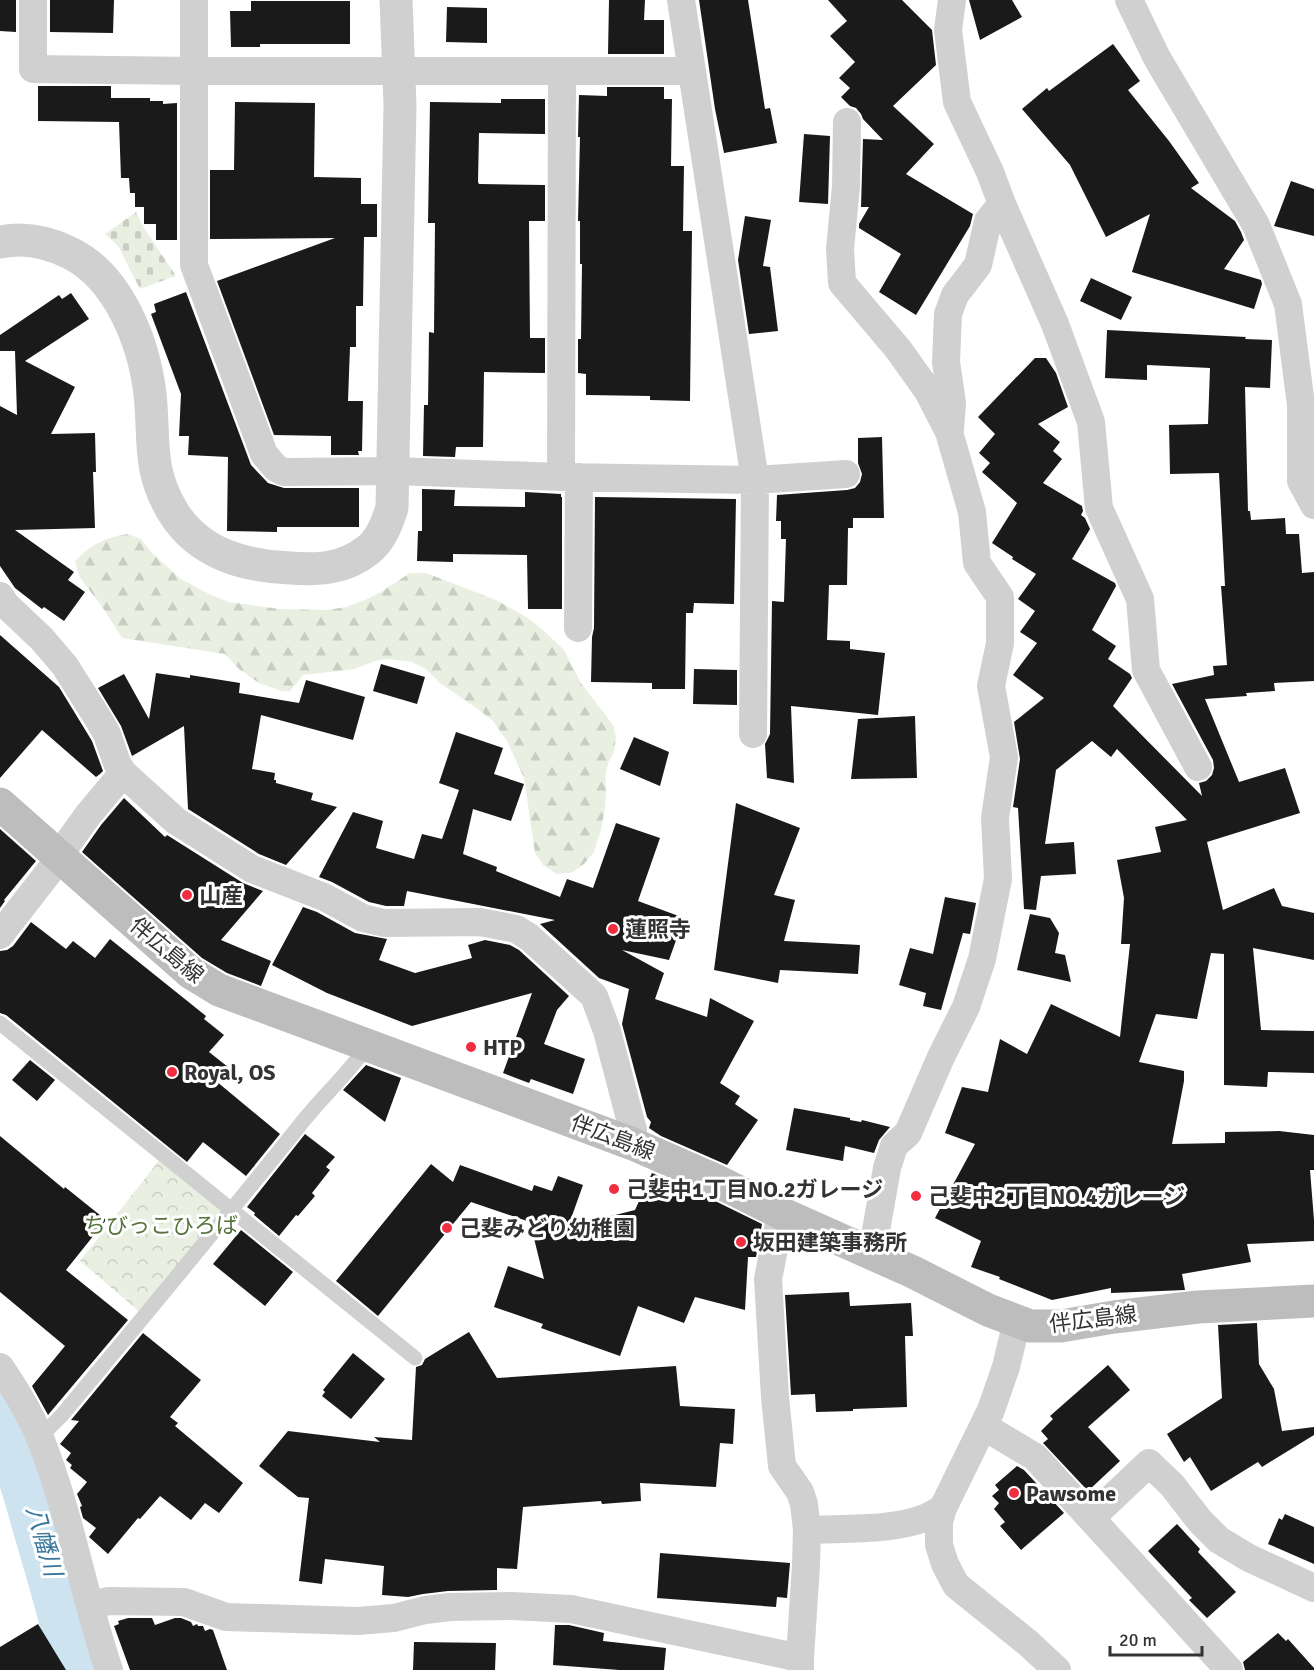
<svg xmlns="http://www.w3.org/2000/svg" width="1314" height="1670" viewBox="0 0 1314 1670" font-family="Signika,'Noto Sans JP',sans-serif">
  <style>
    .forest { fill: url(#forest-firs) }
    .cemetery { fill: url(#cemetery-stones) }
    .park { fill: url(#park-crowns) }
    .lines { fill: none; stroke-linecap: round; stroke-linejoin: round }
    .river { stroke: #cde3f0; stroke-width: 56 }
    .building { fill: #1a1a1a }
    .service { stroke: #d0d0d0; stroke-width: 15 }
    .minor { stroke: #d0d0d0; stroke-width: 28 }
    .tertiary { stroke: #d0d0d0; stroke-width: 33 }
    .secondary { stroke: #bdbdbd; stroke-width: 33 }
    .poi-dot { fill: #f12e40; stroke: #fff; stroke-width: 2 }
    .labels { text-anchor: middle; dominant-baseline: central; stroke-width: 6; stroke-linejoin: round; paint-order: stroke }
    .poi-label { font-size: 22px; font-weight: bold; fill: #333; stroke: #fff; text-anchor: start }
    .street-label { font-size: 22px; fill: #333; stroke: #fff }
    .park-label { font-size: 22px; fill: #56733c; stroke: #fff }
    .water-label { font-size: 24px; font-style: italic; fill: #39779c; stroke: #fff }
  </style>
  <defs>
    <pattern id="forest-firs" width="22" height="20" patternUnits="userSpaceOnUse" patternTransform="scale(1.5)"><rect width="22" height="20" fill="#e9f0e1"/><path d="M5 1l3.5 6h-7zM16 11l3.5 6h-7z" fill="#c8cec2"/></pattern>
    <pattern id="cemetery-stones" width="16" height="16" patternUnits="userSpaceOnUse" patternTransform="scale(1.5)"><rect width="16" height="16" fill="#e9f0e1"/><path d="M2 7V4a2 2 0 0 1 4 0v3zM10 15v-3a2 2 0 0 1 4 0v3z" fill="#c8cec2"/></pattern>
    <pattern id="park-crowns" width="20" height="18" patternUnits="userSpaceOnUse" patternTransform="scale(1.5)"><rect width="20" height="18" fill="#e9f0e1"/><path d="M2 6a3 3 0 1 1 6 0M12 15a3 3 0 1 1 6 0" fill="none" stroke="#c8cec2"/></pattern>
  </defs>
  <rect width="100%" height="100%" fill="#fff"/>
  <path class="forest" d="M128,534L141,539L153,554L181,579L211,595L229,602L279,609L327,610L346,607L365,600L381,592L410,573H426L496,600L528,618L543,630L564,650L581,683L613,725L616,737L614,752L608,763L605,777L606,791L605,808L601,830L594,852L584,864L573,872L557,874L543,865L535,853L524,778L507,741L493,721L478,709L441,684L426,669L412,662L387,659L375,661L355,669L303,675L290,691H282L259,683L239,669L225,654L122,638L105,611L79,576L75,561C92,544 104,538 128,534Z"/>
  <path class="cemetery" d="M136,212L142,225L176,276L140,289L118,246L105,234Z"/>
  <path class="park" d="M161,1158L225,1212L141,1313L80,1261Z"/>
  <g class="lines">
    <path class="river" d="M0,1416C20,1451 30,1489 41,1528C55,1575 68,1622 80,1670"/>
  </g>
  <path class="building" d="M0,0H16V32L0,31Z
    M50,0H114L113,33L50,32Z
    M609,0H645L644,20H664V54H608Z
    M699,0H748L765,109L770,108L777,143L724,153L715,109Z
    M828,0H902L932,30L936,65L893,106L934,144L906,174L973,214L970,226L916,315L879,292L901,254L859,228V224L869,207H861L863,139L883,140L863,119L861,114L856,108L850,106L841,97L850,88L839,78L855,62L830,36L847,21Z
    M969,0H1012L1022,17L980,40Z
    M251,1H350V44H260V47H231L230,11H251Z
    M447,7L487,8V43L446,42Z
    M1113,44L1140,81L1128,90L1169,141L1199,183L1191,188L1235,221L1241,232L1244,240L1224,269L1261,280L1262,284L1254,309L1132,272L1150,214L1106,237L1070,165L1022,109L1047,88L1049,91Z
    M38,86H111V98H150V101H163V104L177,103V240H156V224H144V207H135V193H130L129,178H121L119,122L38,121Z
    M607,87H664V99H672L671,166H684L683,231H692L690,401L650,400V396L586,395V374L578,373V339H581L582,264H580V221H578L580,137H578L579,95L607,96Z
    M501,99H545V134L479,133L478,182L479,184L545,185V221H529L530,338H545V373L484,372L483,447H456L455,457L423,456L424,405H428L429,332L434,333L435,223H428L430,102L501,103Z
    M235,102L315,103L314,177L361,178V204H377V237H364L363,306H356V347H350L348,401H363L362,451H358L359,455H331V436L274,435L217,281L335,238L210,239V170H234Z
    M804,134L830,136L828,204L799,202Z
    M1291,181L1314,189V236L1274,226Z
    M745,216L771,220L763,266L770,267L778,331L749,334L738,260Z
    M1091,278L1132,297L1121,320L1080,301Z
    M186,292L251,465L268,483L284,488H359V527H277V532L227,531L228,457L188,455L189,436H179L181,394L151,314L156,312L154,304Z
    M71,293L89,319L25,361L75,387L51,434L95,433L96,472H93L95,528L15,530L74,572L68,580L85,592L64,621L44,607L42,609L15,588L0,566V406L17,415L15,351H0V335L59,295L62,299Z
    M1107,330L1246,337L1245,339L1272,340L1270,388L1245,387L1248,511H1250L1251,520L1285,518L1286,534H1299L1302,573L1314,572V681L1274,683L1275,691L1246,693L1247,696L1205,699L1239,782L1285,768L1300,813L1207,842L1223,910L1274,888L1282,906L1314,913V960L1253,948L1261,1030L1314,1031V1073L1268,1072L1267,1087L1224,1085V954L1211,953L1197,1019L1156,1014L1139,1062L1184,1071V1081L1172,1144L1225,1143V1132L1279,1131L1314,1135V1170H1310L1314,1220V1241L1247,1244L1251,1262L1182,1274L1185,1290L1111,1293V1288L1052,1300L999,1279L1000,1277L971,1267L981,1241L935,1218L975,1144L945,1133L962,1087L988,1092L1000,1039L1027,1054L1051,1004L1120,1037L1130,944H1121L1124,898L1117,860L1161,852L1155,827L1187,820L1117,749L1111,757L1092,741L1056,770L1045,844L1074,842L1076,874L1041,876L1036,910L1024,909L1018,808L1013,807L1020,759L1014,722L1044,698L1013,675L1037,643L1020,632L1035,611L1018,599L1036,574L1012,559L1013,557L992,543L1017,503L982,472L990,463L979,453L995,434L978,417L1035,358H1046L1056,373L1068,407L1038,424L1060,442L1053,451L1062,459L1043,483L1082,506L1083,511L1081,515L1085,518L1090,529L1072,559L1115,583L1116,586L1092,630L1116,646L1108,659L1130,674L1132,678L1113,706L1202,796L1199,783L1206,781L1212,775L1214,768L1213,760L1172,684L1214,675L1213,666L1227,665L1221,586H1225L1219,473L1170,474L1169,425L1208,424L1210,368L1147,365V380L1105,378Z
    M882,437L884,518H853V528H848L847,585H829L827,640L850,641V649L885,653L878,715L791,706L794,783L767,778L765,744L770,734L772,601L784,602L786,539H781V521H776L777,495L847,490L855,488L860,482L862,474L858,463V438Z
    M422,489L455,490L454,506L525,507V492L561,494V497H562V609H528L527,555L453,554V562L417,561L418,531H422Z
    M595,497L736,499L734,604L694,603L693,613H686L685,689H652V683L591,682L592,637L594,628Z
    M0,635L59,687L92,741L103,771L100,774L96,777L42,730L0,778Z
    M381,664L425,677L417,704L373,691Z
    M694,669L737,670V705L693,704Z
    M156,673L190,678V675L240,683L239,693L299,703L306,680L365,697L353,740L261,715L252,769L275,773L274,780H276V783L313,793L311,800L337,807L286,865L259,854L188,809L184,726L132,756L121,726L98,688L124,674L149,719Z
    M915,716L917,778L851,779L858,719Z
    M456,732L503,748L494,774L524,784L511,821L473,809L463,854L497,867L496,871L560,897L567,879L593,888L616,823L660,838L638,901L684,918L669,960L622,950L664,973L655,999L707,1017L710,998L754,1021L720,1083L740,1096L735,1104L758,1120L727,1165L661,1136L649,1128L651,1122L647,1117L622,1024L629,989L599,978L540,924L555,920L407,891L404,906H386L369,902L332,882L319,877L353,812L383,821L376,848L414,859L422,834L442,839L459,790L439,783Z
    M634,737L669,752L660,786L620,769Z
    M124,798L165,837L167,835L243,883L263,891L221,940L271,961L261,986L227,973L202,958L82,852L101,825Z
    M736,803L800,828L774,895L795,900L784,941L860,945L858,974L780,970L778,983L714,970Z
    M0,829L36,861L4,900L5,901L0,908Z
    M945,897L976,903L970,934L963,933L941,1010L923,1006L926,993L899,985L910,948L933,954Z
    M303,907L317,912L355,933L387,939L379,960L415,973L472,958L468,945L485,940L510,945L519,950L569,996L557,1010L544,1044L585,1059L573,1094L531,1079L529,1083L503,1073L532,993L412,1026L327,993L272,965Z
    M1030,914L1050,918L1059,933L1055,953L1065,955L1071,982L1017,970Z
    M31,922L66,949L73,941L95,958L110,939L206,1016L204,1019L224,1035L209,1052L228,1067L216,1081L280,1134L246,1176L203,1142L187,1162L6,1015L0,1013V951L7,950L13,946Z
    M30,1060L55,1080L37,1101L12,1080Z
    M366,1065L401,1078L385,1122L343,1090Z
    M794,1108L850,1118V1120L861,1122L862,1120L890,1127L879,1140L874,1153L845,1146L843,1161L786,1150Z
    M305,1134L335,1157L326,1167L330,1170L312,1193L315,1196L298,1216L296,1215L279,1236L254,1215L255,1213L247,1207Z
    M0,1136L64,1189L65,1187L106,1220L66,1270L128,1320L48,1415L32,1386L65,1346L0,1292Z
    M431,1164L453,1182L460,1165L532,1191L534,1185L552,1191L558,1176L583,1185L568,1227L635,1210L652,1173L705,1196L762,1224L756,1257H748L745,1310L695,1297L684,1323L638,1306L620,1356L541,1328L543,1324L494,1307L508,1266L544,1279L530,1222L471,1202L378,1316L336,1281Z
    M241,1230L293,1272L265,1306L213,1264Z
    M849,1292L850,1306L911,1303L913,1336H905L907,1407L853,1409V1411L816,1412L815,1394L791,1395L785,1295Z
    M1257,1323L1259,1364L1274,1389L1282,1431L1314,1427V1435L1262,1467L1258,1462L1211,1491L1190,1457L1184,1462L1167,1434L1222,1398L1218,1325Z
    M469,1332L497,1378L676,1366L680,1406L735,1409L733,1444L720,1443L716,1487L640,1483L641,1501L602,1504L601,1501L523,1507L517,1569L497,1568V1590L448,1591L423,1594L408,1597L382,1595L384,1566L325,1559L322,1584L299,1581L309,1498L298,1497L259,1466L288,1431L380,1442L374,1437L412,1440L416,1367L422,1365L425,1359Z
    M143,1333L201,1380L170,1417L178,1423L175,1426L243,1483L219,1513L205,1503L191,1520L160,1496L140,1519L138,1518L108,1554L89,1537L96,1528L83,1518L80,1507L82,1506L77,1494L87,1482L70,1468L72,1465L66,1460L71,1453L60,1444L79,1421L71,1420Z
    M353,1353L385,1379L351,1419L322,1396L325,1392L323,1390Z
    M1108,1365L1130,1390L1088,1427L1120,1461L1088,1491L1043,1443L1048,1439L1041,1431L1053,1419L1050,1416Z
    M1017,1466L1024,1470L1064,1513L1021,1550L1000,1526L1005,1522L994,1509L999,1503L992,1496L999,1490L995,1485Z
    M1285,1514L1314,1527V1564L1268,1544L1279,1518L1282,1520Z
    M1177,1524L1200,1549L1198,1552L1236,1592L1207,1618L1189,1600L1192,1598L1148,1551Z
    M660,1553L790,1563L787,1598L777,1597L776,1607L657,1598Z
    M128,1618H152L155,1625L175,1618H181L191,1622L193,1626L197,1624L198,1626H203L205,1631L210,1629L213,1630L227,1670H130L114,1626L119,1624L118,1621Z
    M38,1624L66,1670H0V1647Z
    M555,1625H569L604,1633L603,1641L666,1648L664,1670H619L553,1665Z
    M1278,1633L1286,1641L1288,1639L1314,1668V1670H1245L1243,1662Z
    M414,1642L496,1643L495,1670H413Z"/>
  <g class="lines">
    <path class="service" d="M0,1023L415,1358
      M40,1437L62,1415C142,1319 222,1223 300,1125C321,1098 348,1074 368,1045"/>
    <path class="minor" d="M33,0V69L194,71H692
      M194,0V265L264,454L276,468L284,472L394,471L561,477L755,480L846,474
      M681,0L755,480L753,734
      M952,0L948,30L957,102L990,172L1002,204L1055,324L1091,422L1099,508L1140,599L1146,670L1198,767
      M1129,0L1157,58L1256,225L1288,304L1301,405V481L1314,505
      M847,122L846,186L840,249L842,283L898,349L928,391L949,432L972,512L977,563L1000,597V643L991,686L1004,757L995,818L998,879L982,959L966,1007L941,1057L908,1133L894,1146L887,1168L872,1253
      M950,429L952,403L946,362L948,314L955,295L978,265L988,221L1002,204
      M561,477L562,71
      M0,596L6,605L42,639L65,666L99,720L107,734L117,763L123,773L176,821L252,869L324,897L363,918L384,923L480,922L516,929L529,937L594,996L607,1031L633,1130V1144
      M578,628L579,477
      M0,935L52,868L65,847L88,815L123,773
      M783,1214L779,1224L768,1279L775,1397L782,1466L800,1492L804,1504L807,1530L806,1565L800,1658V1670
      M1017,1321L1006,1367L991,1410L943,1508L939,1522V1545L945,1564L956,1585L1028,1643L1057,1670
      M0,1367C15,1389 30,1413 40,1438C70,1513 83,1594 109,1670
      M983,1426L1035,1457L1229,1670
      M1091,1518L1149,1463L1172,1485L1200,1521L1219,1540L1249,1558L1314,1588
      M807,1530C842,1528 895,1531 927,1517C932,1515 938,1511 943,1508
      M91,1606L108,1601L184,1602L226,1617L358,1621L394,1618L425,1610L450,1607L512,1606L571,1609L800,1658"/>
    <path class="tertiary" d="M0,242C24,237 48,242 70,253C119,277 144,343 150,394C155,440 147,469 173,512C199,554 244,566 290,568C319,570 344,569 368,550C381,540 387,523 392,508L400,105L396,0"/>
    <path class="secondary" d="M0,804L191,973L219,990L633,1144L713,1179L783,1214L913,1272L988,1310L1030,1326H1061L1114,1317L1198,1307L1314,1301"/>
  </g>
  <g class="poi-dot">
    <circle cx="187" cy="895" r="6"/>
    <circle cx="613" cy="929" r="6"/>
    <circle cx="471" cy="1047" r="6"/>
    <circle cx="172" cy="1072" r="6"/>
    <circle cx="614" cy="1189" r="6"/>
    <circle cx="916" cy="1196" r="6"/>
    <circle cx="447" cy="1228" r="6"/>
    <circle cx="741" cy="1242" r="6"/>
    <circle cx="1014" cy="1493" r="6"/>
  </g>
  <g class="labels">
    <g class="poi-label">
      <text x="199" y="895">山産</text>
      <text x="625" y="929">蓮照寺</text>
      <text x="483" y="1047">HTP</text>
      <text x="184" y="1072">Royal, OS</text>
      <text x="626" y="1189">己斐中1丁目NO.2ガレージ</text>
      <text x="928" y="1196">己斐中2丁目NO.4ガレージ</text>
      <text x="459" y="1228">己斐みどり幼稚園</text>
      <text x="753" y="1242">坂田建築事務所</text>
      <text x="1026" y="1493">Pawsome</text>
    </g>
    <g class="street-label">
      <text transform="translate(167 950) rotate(40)">伴広島線</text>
      <text transform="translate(613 1137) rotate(21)">伴広島線</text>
      <text transform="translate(1093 1319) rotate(-7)">伴広島線</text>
    </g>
    <g class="park-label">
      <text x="161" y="1225">ちびっこひろば</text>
    </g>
    <g class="water-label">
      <text transform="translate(44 1541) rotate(74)">八幡川</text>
    </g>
  </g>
  <path d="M1110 1646v9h92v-9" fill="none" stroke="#333333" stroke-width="3"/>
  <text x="1119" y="1646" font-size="18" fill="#333333" stroke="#ffffff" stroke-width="4.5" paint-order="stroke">20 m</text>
</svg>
